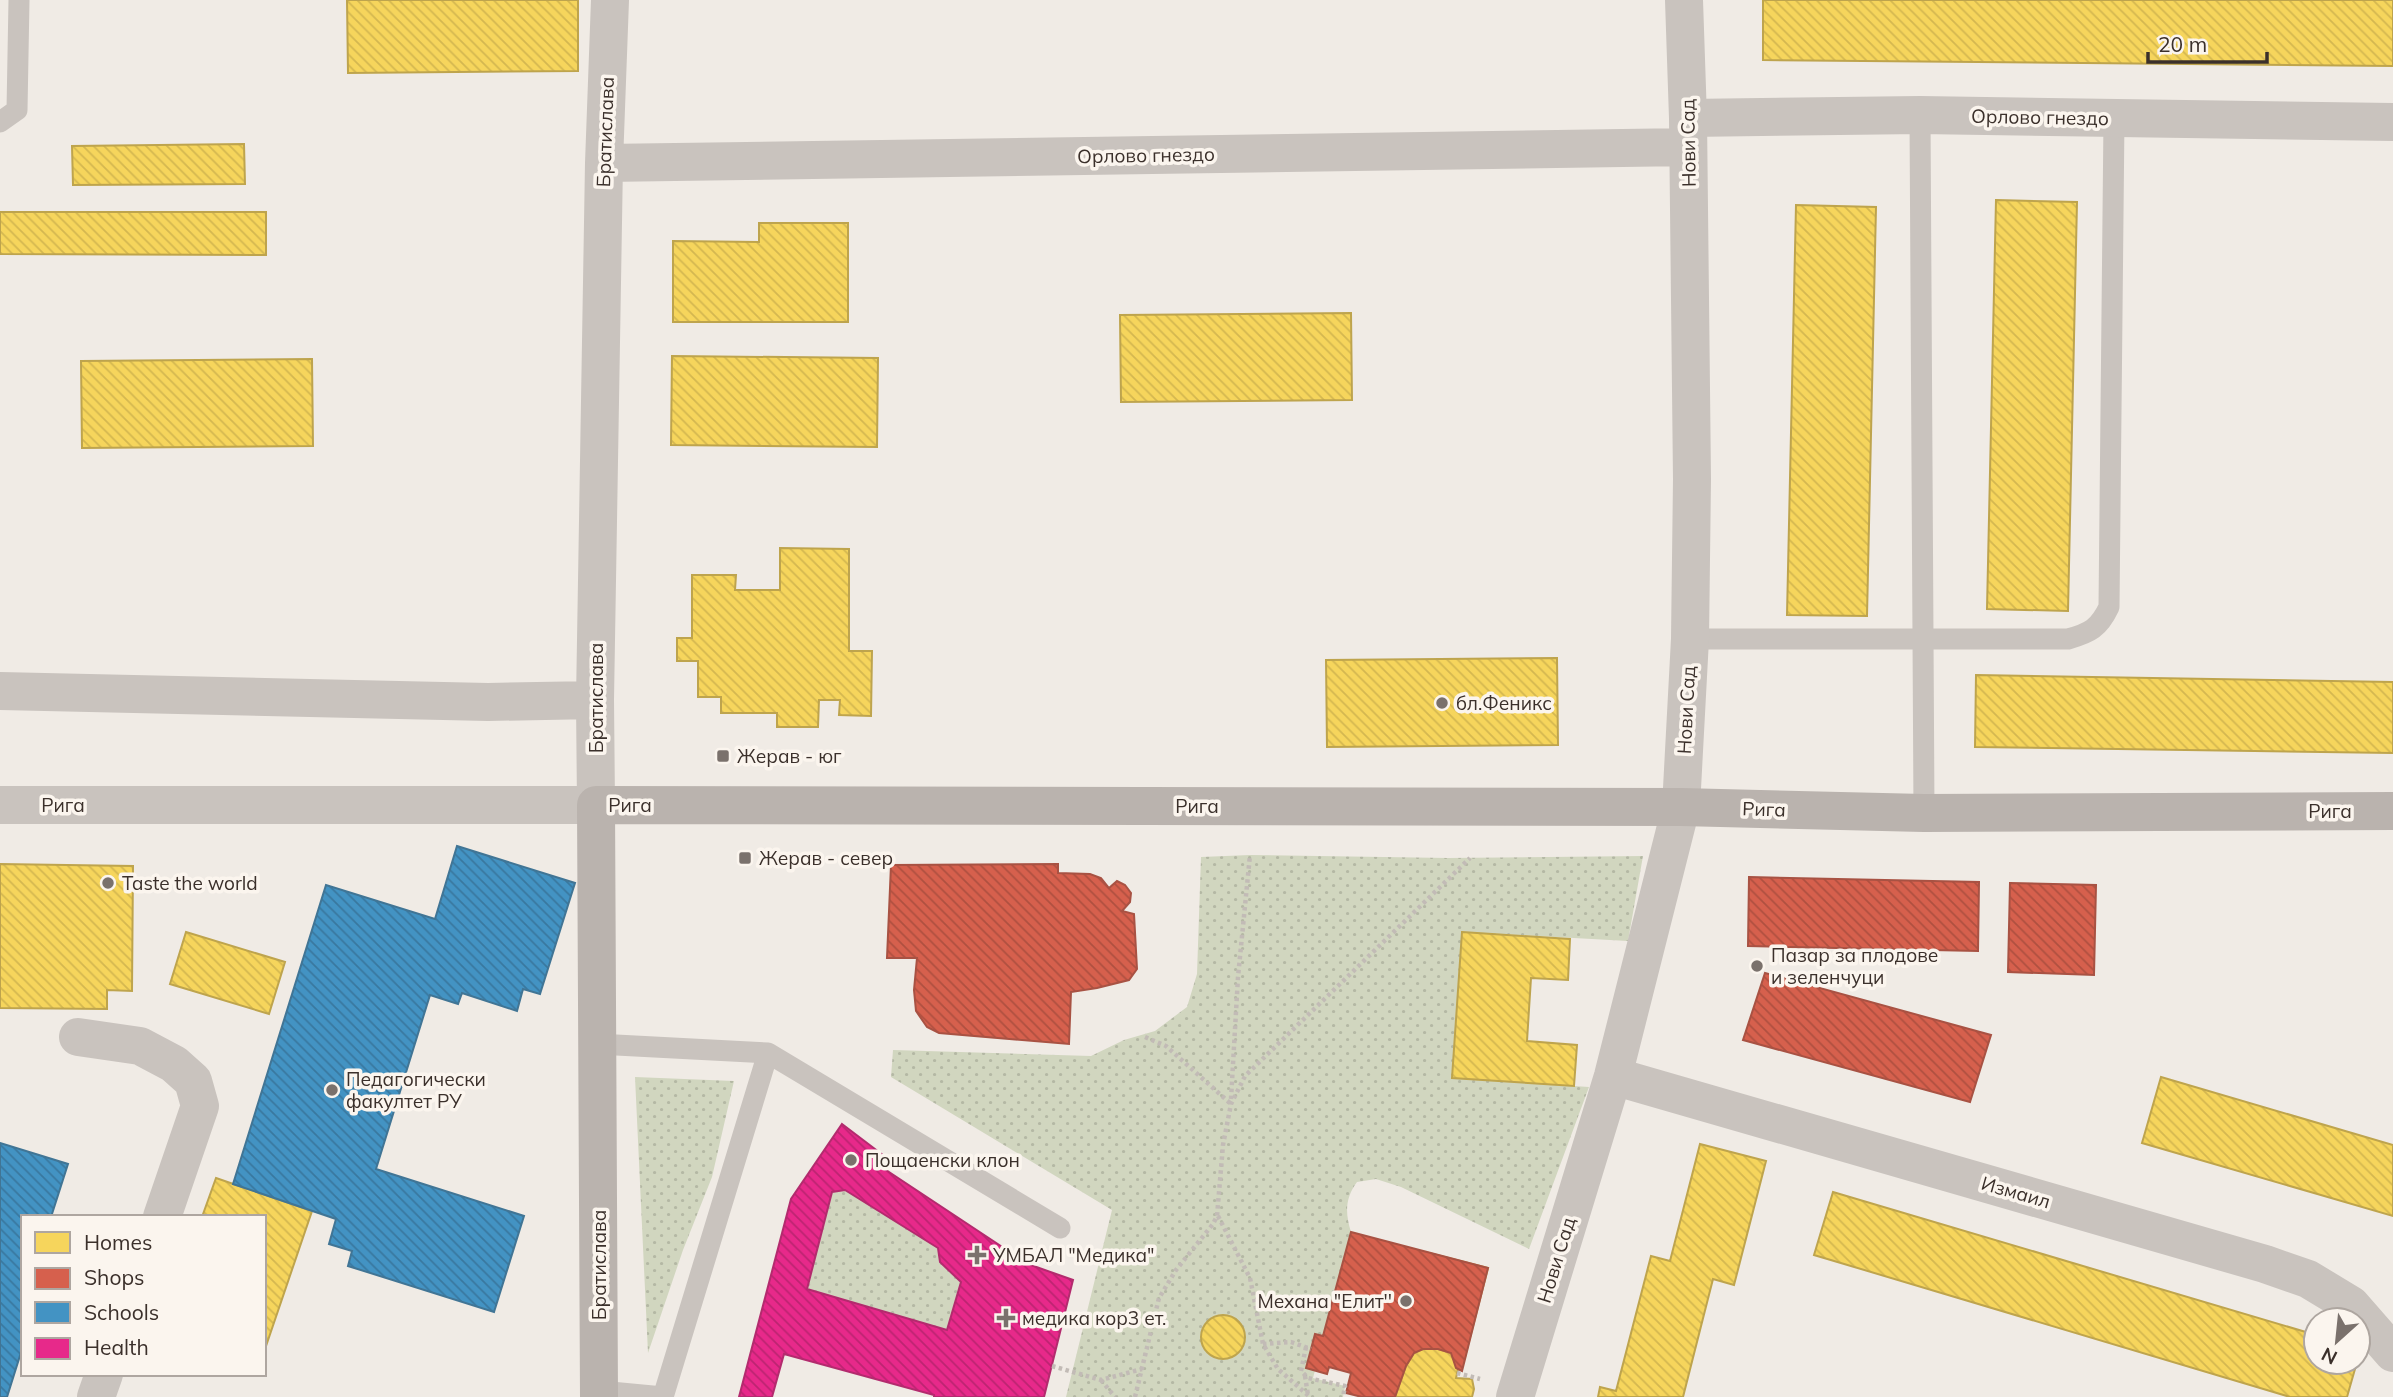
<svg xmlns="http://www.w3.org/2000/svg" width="2393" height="1397" viewBox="0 0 2393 1397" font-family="Mulish,sans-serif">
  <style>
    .green { fill: url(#green-dots) }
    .homes { fill: url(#homes-back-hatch); stroke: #bea44d; stroke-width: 2 }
    .shops { fill: url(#shops-back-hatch); stroke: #a85243; stroke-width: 2 }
    .schools { fill: url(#schools-back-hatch); stroke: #417595; stroke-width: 2 }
    .health { fill: url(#health-back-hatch); stroke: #b32b6e; stroke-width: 2; fill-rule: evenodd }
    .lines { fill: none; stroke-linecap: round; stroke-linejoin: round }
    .path { stroke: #c2bbb6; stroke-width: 4.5; stroke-dasharray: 3.5 3.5; stroke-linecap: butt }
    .lane { stroke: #c9c3be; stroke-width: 21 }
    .street { stroke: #c9c3be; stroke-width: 38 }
    .secondary { stroke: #bab3ae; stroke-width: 38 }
    .poi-dot { fill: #7a716c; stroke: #fbf5ee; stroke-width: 2.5 }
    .labels { text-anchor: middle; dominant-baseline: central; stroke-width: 7; stroke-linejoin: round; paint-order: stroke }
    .street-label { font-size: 19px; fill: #3b302b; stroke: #fbf5ee }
    .poi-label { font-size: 19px; fill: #3b302b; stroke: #fbf5ee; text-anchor: start }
  </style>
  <defs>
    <pattern id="green-dots" width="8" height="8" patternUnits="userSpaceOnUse" patternTransform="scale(1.75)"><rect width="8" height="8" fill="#d1d6bf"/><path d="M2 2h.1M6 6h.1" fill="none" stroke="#b4b8a4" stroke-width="1.8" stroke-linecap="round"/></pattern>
    <pattern id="homes-back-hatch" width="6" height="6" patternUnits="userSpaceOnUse" patternTransform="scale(1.75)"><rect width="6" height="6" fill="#f6d55c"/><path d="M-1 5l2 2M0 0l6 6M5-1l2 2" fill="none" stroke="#d4b750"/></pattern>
    <pattern id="shops-back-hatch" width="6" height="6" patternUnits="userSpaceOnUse" patternTransform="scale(1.75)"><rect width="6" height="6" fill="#d6604d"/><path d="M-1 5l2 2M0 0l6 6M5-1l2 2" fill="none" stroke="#af5040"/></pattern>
    <pattern id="schools-back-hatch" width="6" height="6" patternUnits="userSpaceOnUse" patternTransform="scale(1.75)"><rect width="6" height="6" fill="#4393c3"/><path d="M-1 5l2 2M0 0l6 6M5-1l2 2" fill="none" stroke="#39789f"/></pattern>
    <pattern id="health-back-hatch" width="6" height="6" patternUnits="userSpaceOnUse" patternTransform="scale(1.75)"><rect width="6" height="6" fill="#e7298a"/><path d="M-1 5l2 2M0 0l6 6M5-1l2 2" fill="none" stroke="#bc2471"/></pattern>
  </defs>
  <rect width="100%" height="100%" fill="#f0ebe5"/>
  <path class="green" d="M1250,855L1448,858L1643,856L1628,941L1462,932L1453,1078L1589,1087L1529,1249L1401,1187L1376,1179L1357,1182C1345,1198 1345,1213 1351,1232L1313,1378L1345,1386L1343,1397H1066L1112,1210L891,1077L893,1050L1091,1056L1124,1040L1155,1031L1187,1007L1197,974L1201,857Z
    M635,1077L734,1081L712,1177L683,1250L648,1353Z
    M845,1190L938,1248L940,1262L961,1282L947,1330L807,1289L832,1192Z"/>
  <path class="homes" d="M347,0H578V71L348,73Z
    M1763,0H2393V66L1763,60Z
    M244,144L245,184L73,185L72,146Z
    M1996,200L2077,202L2068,611L1987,609Z
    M1796,205L1876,207L1867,616L1787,615Z
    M0,212H266V255L0,254Z
    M759,223H848V322H673V241L759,242Z
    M1351,313L1352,400L1121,402L1120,315Z
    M672,356L878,358L877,447L671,445Z
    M312,359L313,446L82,448L81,361Z
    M780,548L849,549V651H872L871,716L839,715L840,700H819L818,727H777V713H721V697H698V661H677V638H692V575H736L735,590H780Z
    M1557,658L1558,745L1327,747L1326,660Z
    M1976,675L2393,682V753L1975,747Z
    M0,864L133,866L132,991L107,990V1009L0,1008Z
    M186,932L285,962L269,1014L170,984Z
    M1462,932L1570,939L1568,980L1531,978L1527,1041L1577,1045L1574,1086L1452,1078Z
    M2161,1077L2393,1145V1216L2142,1143Z
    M1700,1144L1766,1161L1734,1285L1713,1279L1683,1397H1598L1600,1387L1616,1391L1651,1256L1670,1261Z
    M216,1178L312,1211L264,1352V1217H202Z
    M1833,1192L2316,1335V1362H2357L2347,1397H2290L1814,1255Z
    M1429,1253L1488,1268L1465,1357L1438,1349H1423L1414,1353L1407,1328L1399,1321V1311L1403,1296L1415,1276L1423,1274Z
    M1201 1337a22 22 0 1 1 44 0a22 22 0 1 1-44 0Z
    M1423,1349H1438L1451,1353L1458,1369L1456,1378L1472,1379L1474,1389L1472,1397H1395L1406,1366L1414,1353Z"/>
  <path class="shops" d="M1058,864V873L1090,874L1101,878L1109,888L1117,881L1125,885L1131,893L1130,902L1122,911L1134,914L1137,969L1129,980L1097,988L1071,992L1069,1044L939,1033L927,1027L916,1011L914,990L917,958H887L891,865Z
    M1749,877L1979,882L1978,951L1748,946Z
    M2010,883L2096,885L2094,975L2008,972Z
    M1765,973L1991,1035L1970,1102L1743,1040Z
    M1351,1232L1488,1268L1462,1371L1456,1368L1451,1353L1438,1349H1423L1414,1353L1406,1366L1395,1397H1362L1346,1393L1351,1373L1329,1367L1327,1374L1306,1368L1315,1334L1323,1336Z"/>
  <path class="schools" d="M457,846L575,883L540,994L523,989L517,1011L462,993L458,1004L430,995L376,1169L524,1216L494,1312L348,1266L352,1251L329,1244L336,1219L233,1184L326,885L435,919Z
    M0,1143L68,1164L51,1217H23V1346L7,1397H0Z"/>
  <path class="health" d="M842,1124L892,1162L883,1168L1028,1264L1073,1280L1044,1397H934V1395L784,1354L772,1397H739L791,1199ZM845,1190L938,1248L940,1262L961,1282L947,1330L807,1289L832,1192Z"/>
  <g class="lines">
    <path class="path" d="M1145,1037L1166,1046L1231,1104
      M1231,1099L1238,977L1250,855
      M1218,1216L1250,1278L1263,1344L1278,1369L1310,1397
      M1263,1344L1291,1342L1311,1349
      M1306,1347L1301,1371L1308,1378L1345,1386L1343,1397
      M1052,1366L1101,1380L1142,1369
      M1457,1373L1480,1379
      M1305,1376L1308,1395
      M1101,1380L1115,1397
      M1135,1397L1159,1298L1176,1270L1213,1224L1217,1216L1223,1145L1231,1104L1245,1076L1470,858"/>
    <path class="lane" d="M1920,115L1924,813
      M0,122L17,110L19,0
      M1690,639H2068C2090,633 2099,628 2109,607L2114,118
      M597,1044L768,1053L1060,1228
      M600,1391L663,1397L768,1053"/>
    <path class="street" d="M1688,118L1920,115L2393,122
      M604,163L1688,147
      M0,691L488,702L595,700
      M0,805H596L595,700L604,163L610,0
      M78,1037L140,1046L174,1064L193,1081L200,1106L162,1217
      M1613,1076L2265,1264L2308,1279L2351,1305L2393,1353
      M96,1397L104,1374
      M1515,1397L1613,1076L1681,807L1690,639L1692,479L1688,118L1684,0"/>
    <path class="secondary" d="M599,1397L596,805L1681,807L1924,813L2393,811"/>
  </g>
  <g class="poi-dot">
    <circle cx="1442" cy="703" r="7"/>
    <rect x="716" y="749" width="14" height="14" rx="3.5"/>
    <rect x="738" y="851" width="14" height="14" rx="3.5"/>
    <circle cx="108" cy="883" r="7"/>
    <circle cx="1757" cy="966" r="7"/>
    <circle cx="332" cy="1090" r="7"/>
    <circle cx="851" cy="1160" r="7"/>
    <path d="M973.5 1244.5h7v7h7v7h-7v7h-7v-7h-7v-7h7z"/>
    <circle cx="1406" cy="1301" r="7"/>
    <path d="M1002.5 1307.5h7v7h7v7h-7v7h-7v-7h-7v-7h7z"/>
  </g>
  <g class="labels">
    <g class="street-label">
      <text transform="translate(2040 117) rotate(1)">Орлово гнездо</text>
      <text transform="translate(605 132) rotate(-88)">Братислава</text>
      <text transform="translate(1688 143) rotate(-91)">Нови Сад</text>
      <text transform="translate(1146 155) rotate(-1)">Орлово гнездо</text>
      <text transform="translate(596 698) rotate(-90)">Братислава</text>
      <text transform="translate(1686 710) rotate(-87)">Нови Сад</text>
      <text x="63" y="805">Рига</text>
      <text x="630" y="805">Рига</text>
      <text x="1197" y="806">Рига</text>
      <text transform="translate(1764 809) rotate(2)">Рига</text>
      <text x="2330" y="811">Рига</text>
      <text transform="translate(2016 1192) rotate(16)">Измаил</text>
      <text transform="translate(1556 1260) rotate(-73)">Нови Сад</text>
      <text transform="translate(599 1265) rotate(-90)">Братислава</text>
    </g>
    <g class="poi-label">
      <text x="1456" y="703">бл.Феникс</text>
      <text x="737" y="756">Жерав - юг</text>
      <text x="759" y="858">Жерав - север</text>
      <text x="122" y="883">Taste the world</text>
      <text x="1771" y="955">Пазар за плодове<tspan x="1771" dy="22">и зеленчуци</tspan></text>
      <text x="346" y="1079">Педагогически<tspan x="346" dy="22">факултет РУ</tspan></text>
      <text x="865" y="1160">Пощаенски клон</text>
      <text x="993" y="1255">УМБАЛ "Медика"</text>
      <text x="1392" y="1301" text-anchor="end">Механа "Елит''</text>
      <text x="1022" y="1318">медика кор3 ет.</text>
    </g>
  </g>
  <rect x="21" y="1215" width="245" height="161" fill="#fbf5ee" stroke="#aea6a0" stroke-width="2"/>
  <rect x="35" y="1232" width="35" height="21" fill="#f6d55c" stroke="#aea6a0" stroke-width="2"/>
  <text x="84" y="1250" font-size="21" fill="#3b302b">Homes</text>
  <rect x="35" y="1268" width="35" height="21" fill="#d6604d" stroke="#aea6a0" stroke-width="2"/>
  <text x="84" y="1285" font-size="21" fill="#3b302b">Shops</text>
  <rect x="35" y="1302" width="35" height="21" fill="#4393c3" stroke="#aea6a0" stroke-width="2"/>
  <text x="84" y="1320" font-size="21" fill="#3b302b">Schools</text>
  <rect x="35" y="1338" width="35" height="21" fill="#e7298a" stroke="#aea6a0" stroke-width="2"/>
  <text x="84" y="1355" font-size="21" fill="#3b302b">Health</text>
  <g transform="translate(2337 1341) rotate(207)"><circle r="33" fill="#fbf5ee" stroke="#aea6a0" stroke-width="2"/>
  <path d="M0-5L12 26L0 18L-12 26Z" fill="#7a716c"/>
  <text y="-10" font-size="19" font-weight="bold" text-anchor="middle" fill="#3b302b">N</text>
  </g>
  <path d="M2148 52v10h119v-10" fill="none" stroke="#3b302b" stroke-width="3.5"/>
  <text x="2158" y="52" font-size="21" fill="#3b302b" stroke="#fbf5ee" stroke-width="5" paint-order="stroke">20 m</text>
</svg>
